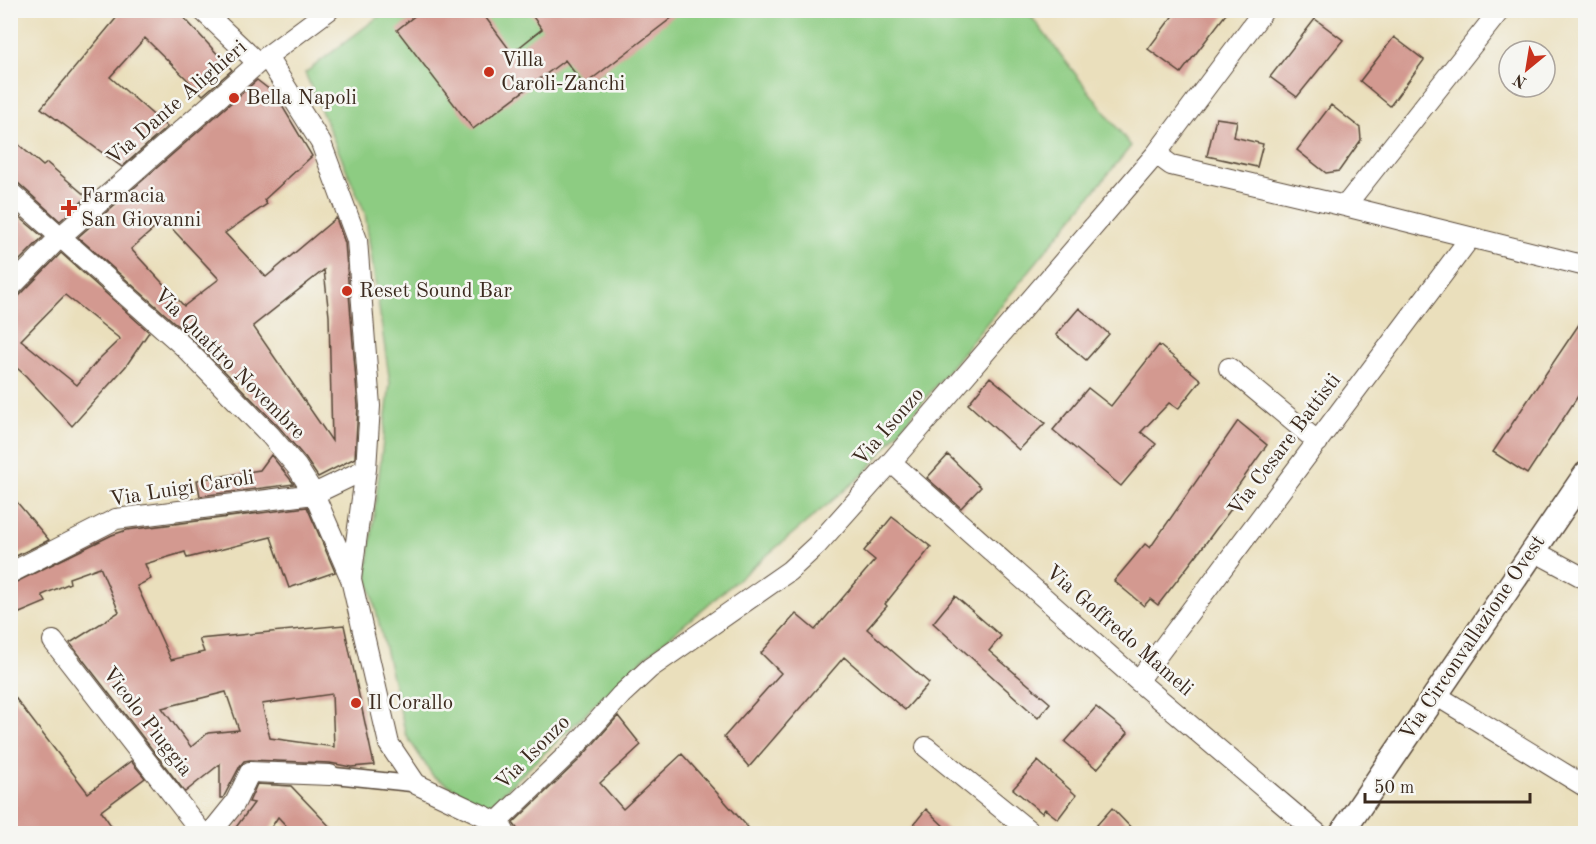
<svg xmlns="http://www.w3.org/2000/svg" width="1596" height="844" viewBox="0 0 1596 844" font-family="'Old Standard TT',serif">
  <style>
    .green { fill: #8dcc82; stroke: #647b50; stroke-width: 1.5 }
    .building { fill: #d39990; fill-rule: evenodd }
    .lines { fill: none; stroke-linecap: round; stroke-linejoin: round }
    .pedestrian-casing { stroke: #554536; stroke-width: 18 }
    .minor-casing { stroke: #554536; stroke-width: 22 }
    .tertiary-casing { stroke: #554536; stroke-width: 27 }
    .pedestrian { stroke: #fff; stroke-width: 15 }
    .minor { stroke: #fff; stroke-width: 20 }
    .tertiary { stroke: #fff; stroke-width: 24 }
    .poi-dot { fill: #c8321e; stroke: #f6f6f2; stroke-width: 2 }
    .labels { text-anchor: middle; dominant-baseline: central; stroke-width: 5; stroke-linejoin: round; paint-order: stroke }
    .poi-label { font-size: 21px; fill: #3b2a1e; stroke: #f6f6f2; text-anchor: start }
    .street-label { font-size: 21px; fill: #3b2a1e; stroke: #f6f6f2 }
  </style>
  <rect width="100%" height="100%" fill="#f6f6f2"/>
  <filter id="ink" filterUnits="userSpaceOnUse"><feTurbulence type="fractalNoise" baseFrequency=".0167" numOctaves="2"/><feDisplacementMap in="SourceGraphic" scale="12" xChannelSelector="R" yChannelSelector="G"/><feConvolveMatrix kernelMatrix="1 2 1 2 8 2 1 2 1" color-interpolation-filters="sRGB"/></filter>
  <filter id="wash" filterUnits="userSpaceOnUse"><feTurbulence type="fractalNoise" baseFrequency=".008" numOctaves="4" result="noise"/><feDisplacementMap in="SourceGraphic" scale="24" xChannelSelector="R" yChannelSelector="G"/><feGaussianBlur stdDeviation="1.35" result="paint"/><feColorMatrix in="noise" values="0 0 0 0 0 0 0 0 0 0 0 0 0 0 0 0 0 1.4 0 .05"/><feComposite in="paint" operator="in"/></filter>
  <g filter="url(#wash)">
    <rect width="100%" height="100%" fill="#eadfbc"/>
    <path class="green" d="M386,11H1027L1131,146L864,474L643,659L487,808L433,776L406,735L367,574L390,383L365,213L305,73Z"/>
    <g id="blocks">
      <path class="building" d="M123,10H177L232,70L203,95L145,38L110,77L167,127L122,167L41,108Z
        M422,10H480L512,53L542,29L528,10H682L584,85L565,60L473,129L397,30Z
        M1177,10H1229L1181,73L1148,49Z
        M1315,19L1343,40L1297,97L1270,77Z
        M1394,37L1424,60L1390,106L1360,81Z
        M257,80L275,94L312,156L264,200L267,204L225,233L266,277L336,218L345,243L358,406L355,458L318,477L306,459L279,427L192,338L78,237ZM164,220L219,279L184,306L131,249ZM324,270L329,316L332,441L253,326Z
        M1331,105L1360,128L1361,140L1339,171L1326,173L1297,150Z
        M1216,118L1237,121L1234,137L1263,144L1257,167L1207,156Z
        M10,137L43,166L47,163L87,197L60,221L18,183L10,180Z
        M10,209L43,237L10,270Z
        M61,253L149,332L126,366L72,426L26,376L10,362V300L19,296ZM65,295L120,339L99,359L77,385L21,340Z
        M1079,308L1109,334L1086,360L1056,335Z
        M1586,314V401L1578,396L1527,474L1493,452Z
        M1159,345L1201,380L1178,409L1169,403L1141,432L1156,444L1121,486L1053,430L1088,388L1111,406Z
        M990,377L1045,423L1019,450L968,404Z
        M1238,421L1267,445L1225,504L1231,509L1199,552L1158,605L1150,599L1144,606L1114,581L1145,544L1150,548Z
        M271,455L294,484L200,496L197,480L260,470Z
        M948,455L981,487L961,508L927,478Z
        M10,494L49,540L10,559Z
        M307,507L335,572L289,588L271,537L187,558L185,552L145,564L151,579L137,586L171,660L204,652L199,639L344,625L374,765L351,767L330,763L250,760L244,761L240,766L223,798H220V764L185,792L70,643L119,612L100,567L69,578L70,583L42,595L46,602L10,617V585L112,535L127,530ZM226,692L239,730L208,733L191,747L162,708ZM332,694L334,747L270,738L262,704Z
        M892,517L931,547L885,604L887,606L867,629L929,683L905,710L844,657L749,767L724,737L781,673L761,653L796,614L815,630L875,560L864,551Z
        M955,596L1001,636L989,651L1050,703L1038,718L933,623Z
        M10,691L88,793L131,761L145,778L101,811L117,834H10Z
        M1096,707L1128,733L1097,769L1065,742Z
        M618,716L641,745L600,783L623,809L682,754L754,834H521L513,823L579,760Z
        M1038,761L1076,795L1058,819L1045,809L1042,813L1013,789Z
        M257,784L291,786L337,834H294L278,817L267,834H231L254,803L249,802Z
        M1112,808L1137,834H1089Z
        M926,809L952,834H906Z"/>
    </g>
  </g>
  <g filter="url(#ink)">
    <use href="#blocks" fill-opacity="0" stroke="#554536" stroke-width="1.5"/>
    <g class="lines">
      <g class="pedestrian-casing">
        <path id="pedestrian" d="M330,775L416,784"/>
      </g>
      <g class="minor-casing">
        <path id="minor" d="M202,10L258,63
          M267,57L321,143L357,240L370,406L366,469L351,579L389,744L416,784L497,822L504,831
          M1156,154L1171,165L1345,206L1586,266
          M10,192L183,346L270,435L297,467L314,494L351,579
          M1345,206L1500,10
          M10,288L60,237L258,63L329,10
          M1229,368L1318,442
          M891,462L1138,681L1318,834
          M1532,550L1586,579
          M10,573L116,519L314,494L366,469
          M53,641L203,834
          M1138,681L1470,238
          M1434,694L1586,787
          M926,747L1033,834
          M210,834L235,803L250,772L330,775
          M493,834L497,822L571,751L621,695L650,668L789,571L817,545L891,462L1156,154L1264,10"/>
      </g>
      <g class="tertiary-casing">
        <path id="tertiary" d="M1341,834L1586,474"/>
      </g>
      <use href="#pedestrian" class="pedestrian"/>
      <use href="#minor" class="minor"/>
      <use href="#tertiary" class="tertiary"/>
    </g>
  </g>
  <g class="poi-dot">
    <circle cx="489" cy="72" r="6"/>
    <circle cx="234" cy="98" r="6"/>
    <path d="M66 199h6v6h6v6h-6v6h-6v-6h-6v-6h6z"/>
    <circle cx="347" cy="291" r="6"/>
    <circle cx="356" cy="703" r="6"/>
  </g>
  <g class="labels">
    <g class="poi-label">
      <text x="501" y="60">Villa<tspan x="501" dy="24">Caroli-Zanchi</tspan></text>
      <text x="246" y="98">Bella Napoli</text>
      <text x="81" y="196">Farmacia<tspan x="81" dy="24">San Giovanni</tspan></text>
      <text x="359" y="291">Reset Sound Bar</text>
      <text x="368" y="703">Il Corallo</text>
    </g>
    <g class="street-label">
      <text transform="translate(177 103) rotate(-41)">Via Dante Alighieri</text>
      <text transform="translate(229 364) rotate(45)">Via Quattro Novembre</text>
      <text transform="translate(889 427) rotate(-49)">Via Isonzo</text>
      <text transform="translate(1285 445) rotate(-53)">Via Cesare Battisti</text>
      <text transform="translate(182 489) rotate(-9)">Via Luigi Caroli</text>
      <text transform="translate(1119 631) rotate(41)">Via Goffredo Mameli</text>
      <text transform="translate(1473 638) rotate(-56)">Via Circonvallazione Ovest</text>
      <text transform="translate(147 722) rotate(52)">Vicolo Piuggia</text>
      <text transform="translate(533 753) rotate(-45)">Via Isonzo</text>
    </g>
  </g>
  <rect width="1596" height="844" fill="none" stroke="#f6f6f2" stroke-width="36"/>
  <g transform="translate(1527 69) rotate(210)"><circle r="28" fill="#f6f6f2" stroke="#aba49d" stroke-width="1.5"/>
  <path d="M0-4.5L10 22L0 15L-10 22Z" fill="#c8321e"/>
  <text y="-9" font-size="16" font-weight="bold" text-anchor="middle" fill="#3b2a1e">N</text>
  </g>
  <path d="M1365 793v9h165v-9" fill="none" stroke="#3b2a1e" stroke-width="3"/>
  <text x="1374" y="793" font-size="18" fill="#3b2a1e" stroke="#f6f6f2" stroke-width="4.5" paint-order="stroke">50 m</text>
</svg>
